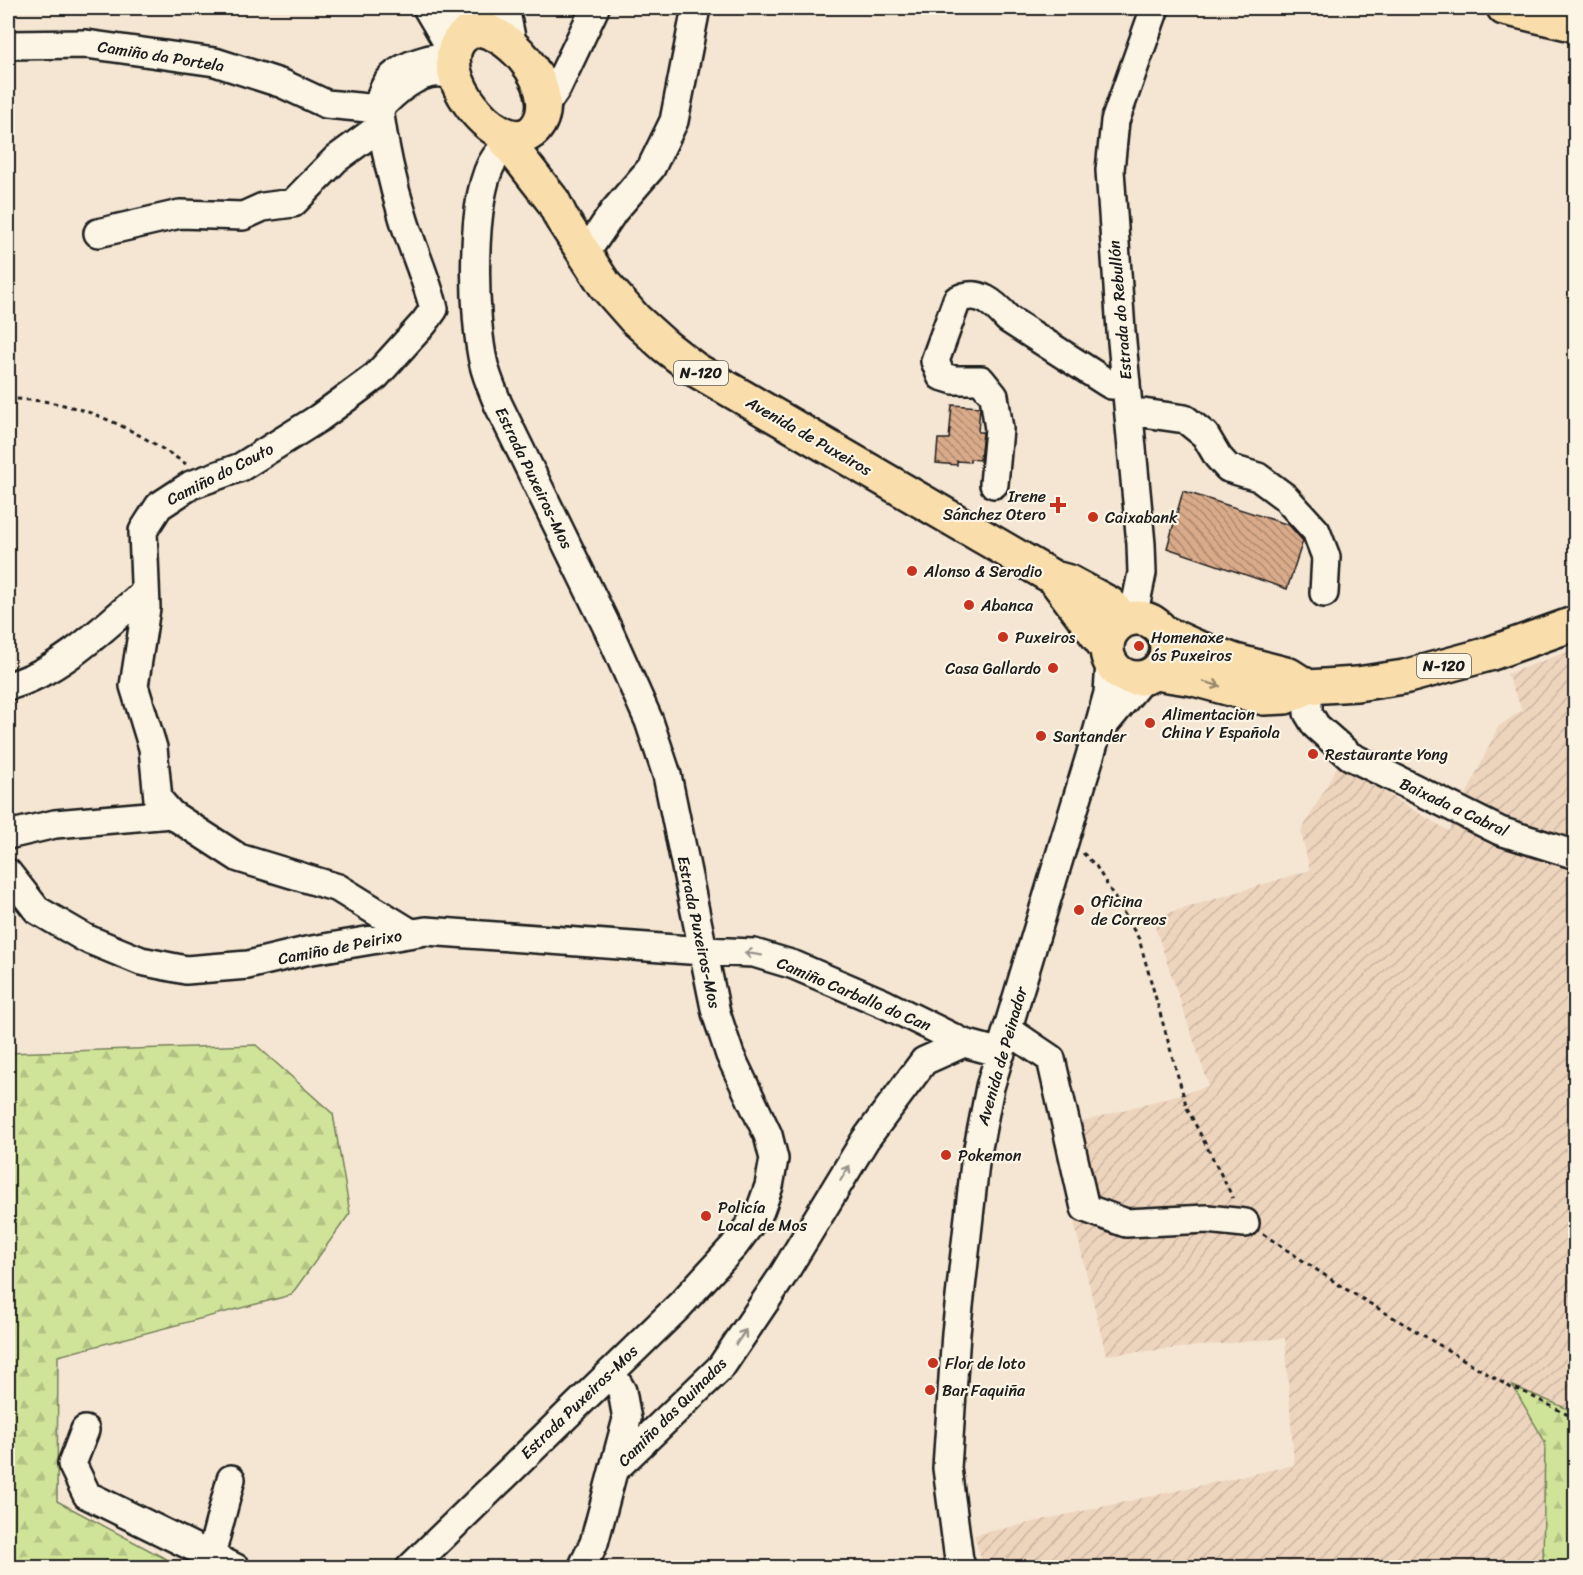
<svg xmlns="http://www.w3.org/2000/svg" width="1583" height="1575" viewBox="0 0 1583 1575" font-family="Sriracha,sans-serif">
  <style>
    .industrial { fill: url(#industrial-furrows) }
    .forest { fill: url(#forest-firs); stroke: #76805a; stroke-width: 1.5 }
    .building { fill: url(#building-back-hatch); stroke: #1c1c1c; stroke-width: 1.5 }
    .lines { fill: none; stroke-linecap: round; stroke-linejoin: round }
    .minor-casing { stroke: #1c1c1c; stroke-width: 32 }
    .highway-casing { stroke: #1c1c1c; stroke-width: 38 }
    .path { stroke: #1c1c1c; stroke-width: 3; stroke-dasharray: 4.5 4.5; stroke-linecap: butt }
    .minor { stroke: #fcf5e5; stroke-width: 27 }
    .highway { stroke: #f9deab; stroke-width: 33 }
    .oneway { stroke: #96876b }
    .oneway2 { stroke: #97938b }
    .poi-dot { fill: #c8321e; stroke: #fcf5e5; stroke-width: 2 }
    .labels { text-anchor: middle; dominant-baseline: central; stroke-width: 4.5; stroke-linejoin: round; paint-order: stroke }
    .shield { fill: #fcf5e5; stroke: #5f5d58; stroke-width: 1.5 }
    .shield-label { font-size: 15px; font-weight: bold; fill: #1c1c1c }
    .street-label { font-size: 16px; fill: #1c1c1c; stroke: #fcf5e5 }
    .poi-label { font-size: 16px; fill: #1c1c1c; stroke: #fcf5e5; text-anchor: start }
  </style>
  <defs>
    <pattern id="industrial-furrows" width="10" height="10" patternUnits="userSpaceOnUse" patternTransform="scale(1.5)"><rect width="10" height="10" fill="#edd4bd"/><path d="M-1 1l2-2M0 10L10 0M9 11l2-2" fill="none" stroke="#cbb5a2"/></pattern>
    <pattern id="forest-firs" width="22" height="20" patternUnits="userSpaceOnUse" patternTransform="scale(1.5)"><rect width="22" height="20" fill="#d0e499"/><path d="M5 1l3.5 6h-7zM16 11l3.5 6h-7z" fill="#b2c383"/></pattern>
    <pattern id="building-back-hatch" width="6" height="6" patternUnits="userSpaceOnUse" patternTransform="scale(1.5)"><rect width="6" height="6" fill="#d9ab8a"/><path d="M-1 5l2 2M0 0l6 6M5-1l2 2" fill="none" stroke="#af8a70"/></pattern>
  </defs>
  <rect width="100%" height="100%" fill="#f5e6d3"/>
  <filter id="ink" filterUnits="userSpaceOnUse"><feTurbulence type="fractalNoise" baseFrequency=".0167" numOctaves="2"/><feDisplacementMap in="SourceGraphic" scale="12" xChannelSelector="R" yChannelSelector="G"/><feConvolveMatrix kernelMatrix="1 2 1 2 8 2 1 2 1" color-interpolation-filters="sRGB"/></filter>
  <g filter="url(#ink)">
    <path class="industrial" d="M1575,649V1412L1513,1387L1545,1442L1543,1567H984L974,1535L1294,1465L1285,1338L1106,1355L1052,1130L1209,1086L1152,918L1310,870L1301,832L1338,765L1449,831L1498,727L1522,710L1507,674Z"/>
    <path class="forest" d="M256,1045L333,1114L350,1213L291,1295L58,1356L57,1501L181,1567H8V1053Z
      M1513,1386L1575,1412V1567H1543L1545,1442Z"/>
    <path class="building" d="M952,405L980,407L978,432H983L980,460L970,459V462L957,461V465L936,463L938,439H949Z
      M1183,491L1289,525L1303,541L1287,589L1167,548Z"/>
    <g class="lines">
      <g class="minor-casing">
        <path id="minor" d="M427,8L454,54C419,61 381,67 379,109C393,93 418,71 441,73C446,73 451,76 456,78
          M454,8L478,29
          M505,8L513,47
          M8,45L86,44L215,62L283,84L326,104L379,109C384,145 392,182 403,217C412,248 426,277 434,309L424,323L376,376L319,418L241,467L191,485L159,506L143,531L146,608L134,686L153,748L158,799L171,814L239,858L338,888L411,933
          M543,108L557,88L595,8
          M98,233L180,214L243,216L263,207L293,203L336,159L381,126
          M585,254L614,211L651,168L674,121L696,8
          M1130,416L1143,413L1185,419L1205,435L1218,457L1228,468L1258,477L1285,497L1316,531L1326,557L1324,593
          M994,484L999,429L994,396L981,380H954L941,376L935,361L957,300C978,288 995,304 1008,319L1106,382L1111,385L1126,382
          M1133,617L1142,573L1141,544L1121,331L1110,170L1115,121L1155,8
          M8,686C59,673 106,626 145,592
          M1308,687V713L1316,726L1350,756L1500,831L1576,855
          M1104,725L1143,678
          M8,835L55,824L171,814
          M8,873L37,910L85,938L141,961L186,970L248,965L306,951L426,931L703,951L754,953L794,965L885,1004L964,1043L1001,1053
          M1008,1030L1051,1059L1085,1208L1126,1223L1207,1219L1245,1223
          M85,1430L72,1464L87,1495L236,1568
          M614,1470L721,1367L783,1275L865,1140L924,1061L964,1043
          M211,1555L231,1479
          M410,1568L680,1305L734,1246L760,1211L769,1186L774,1159L768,1135L730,1055L716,1013L667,775L649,721L608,629L498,404C493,391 487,378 484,365C473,322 469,194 495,158C502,148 513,142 524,135
          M582,1568L594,1543L627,1419L622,1391L611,1372
          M962,1568L959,1560L947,1468L956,1333L975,1163L990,1087L1097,733L1108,693L1110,662"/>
      </g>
      <g class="highway-casing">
        <path id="highway" d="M1504,8L1576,25
          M478,29C514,33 564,95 535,129C500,168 410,48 478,29Z
          M500,133L553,201L562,219L605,285L635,319L665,346L696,370L1054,578L1106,647
          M1058,579L1069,582L1110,604L1124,620
          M1107 648a30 30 0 1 1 60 0a30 30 0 1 1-60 0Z
          M1163,632L1196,647L1235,661L1289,675L1308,687
          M1155,673L1194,679L1264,698L1285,697L1308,687L1357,684L1404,677L1489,654L1576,623"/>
      </g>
      <path class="path" d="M8,398C24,400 42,400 59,404C106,414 147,438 186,464
        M1083,853L1096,866L1139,939L1187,1108L1233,1198
        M1263,1234L1344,1288L1513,1389L1520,1390L1576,1419"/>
      <use href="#minor" class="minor"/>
      <use href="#highway" class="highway"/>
    </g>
    <defs><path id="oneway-shaft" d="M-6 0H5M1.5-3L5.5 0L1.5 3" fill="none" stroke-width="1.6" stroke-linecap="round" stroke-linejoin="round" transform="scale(1.5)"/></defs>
    <use class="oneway" href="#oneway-shaft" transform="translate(1212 684) rotate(15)"/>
    <g class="oneway2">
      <use href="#oneway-shaft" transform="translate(753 954) rotate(-171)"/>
      <use href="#oneway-shaft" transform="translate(845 1173) rotate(-59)"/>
      <use href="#oneway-shaft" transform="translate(741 1337) rotate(-56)"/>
    </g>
  </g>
  <g class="poi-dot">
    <path d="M1055 496h6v6h6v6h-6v6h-6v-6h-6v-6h6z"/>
    <circle cx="1093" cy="517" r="6"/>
    <circle cx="912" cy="571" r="6"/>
    <circle cx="969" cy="605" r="6"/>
    <circle cx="1003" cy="637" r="6"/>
    <circle cx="1139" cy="646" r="6"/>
    <circle cx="1053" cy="668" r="6"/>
    <circle cx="1150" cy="723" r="6"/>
    <circle cx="1041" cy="736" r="6"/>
    <circle cx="1313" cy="754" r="6"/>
    <circle cx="1079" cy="910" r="6"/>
    <circle cx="946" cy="1155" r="6"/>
    <circle cx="706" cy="1216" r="6"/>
    <circle cx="933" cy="1363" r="6"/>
    <circle cx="930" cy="1390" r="6"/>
  </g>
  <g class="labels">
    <g class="shield">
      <rect x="674" y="361" width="54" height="24" rx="4.5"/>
      <rect x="1417" y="654" width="54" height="24" rx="4.5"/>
    </g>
    <g class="shield-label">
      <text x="701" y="373">N-120</text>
      <text x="1444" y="666">N-120</text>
    </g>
    <g class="street-label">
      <text transform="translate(161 56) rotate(9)">Camiño da Portela</text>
      <text transform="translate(1120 310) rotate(-95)">Estrada do Rebullón</text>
      <text transform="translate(809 436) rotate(30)">Avenida de Puxeiros</text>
      <text transform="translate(220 474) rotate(-27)">Camiño do Couto</text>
      <text transform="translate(534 478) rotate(64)">Estrada Puxeiros-Mos</text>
      <text transform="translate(1454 807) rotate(25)">Baixada a Cabral</text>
      <text transform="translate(699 932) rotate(78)">Estrada Puxeiros-Mos</text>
      <text transform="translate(340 947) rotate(-11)">Camiño de Peirixo</text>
      <text transform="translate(854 994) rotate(23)">Camiño Carballo do Can</text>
      <text transform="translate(1002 1056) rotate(-74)">Avenida de Peinador</text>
      <text transform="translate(579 1402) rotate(-44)">Estrada Puxeiros-Mos</text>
      <text transform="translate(672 1412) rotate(-45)">Camiño das Quinadas</text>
    </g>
    <g class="poi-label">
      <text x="1046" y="496" text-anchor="end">Irene<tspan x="1046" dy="18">Sánchez Otero</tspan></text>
      <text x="1105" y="517">Caixabank</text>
      <text x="924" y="571">Alonso &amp; Serodio</text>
      <text x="981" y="605">Abanca</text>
      <text x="1015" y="637">Puxeiros</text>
      <text x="1151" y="637">Homenaxe<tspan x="1151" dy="18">ós Puxeiros</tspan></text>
      <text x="1041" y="668" text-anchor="end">Casa Gallardo</text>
      <text x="1162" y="714">Alimentacion<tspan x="1162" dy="18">China Y Española</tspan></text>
      <text x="1053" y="736">Santander</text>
      <text x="1325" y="754">Restaurante Yong</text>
      <text x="1091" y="901">Oficina<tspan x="1091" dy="18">de Correos</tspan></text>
      <text x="958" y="1155">Pokemon</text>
      <text x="718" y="1207">Policía<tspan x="718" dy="18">Local de Mos</tspan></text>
      <text x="945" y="1363">Flor de loto</text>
      <text x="942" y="1390">Bar Faquiña</text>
    </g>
  </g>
  <rect width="1583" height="1575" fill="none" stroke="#fcf5e5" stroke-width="30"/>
  <rect x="15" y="15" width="1553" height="1545" fill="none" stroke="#1c1c1c" stroke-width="2" filter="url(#ink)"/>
</svg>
